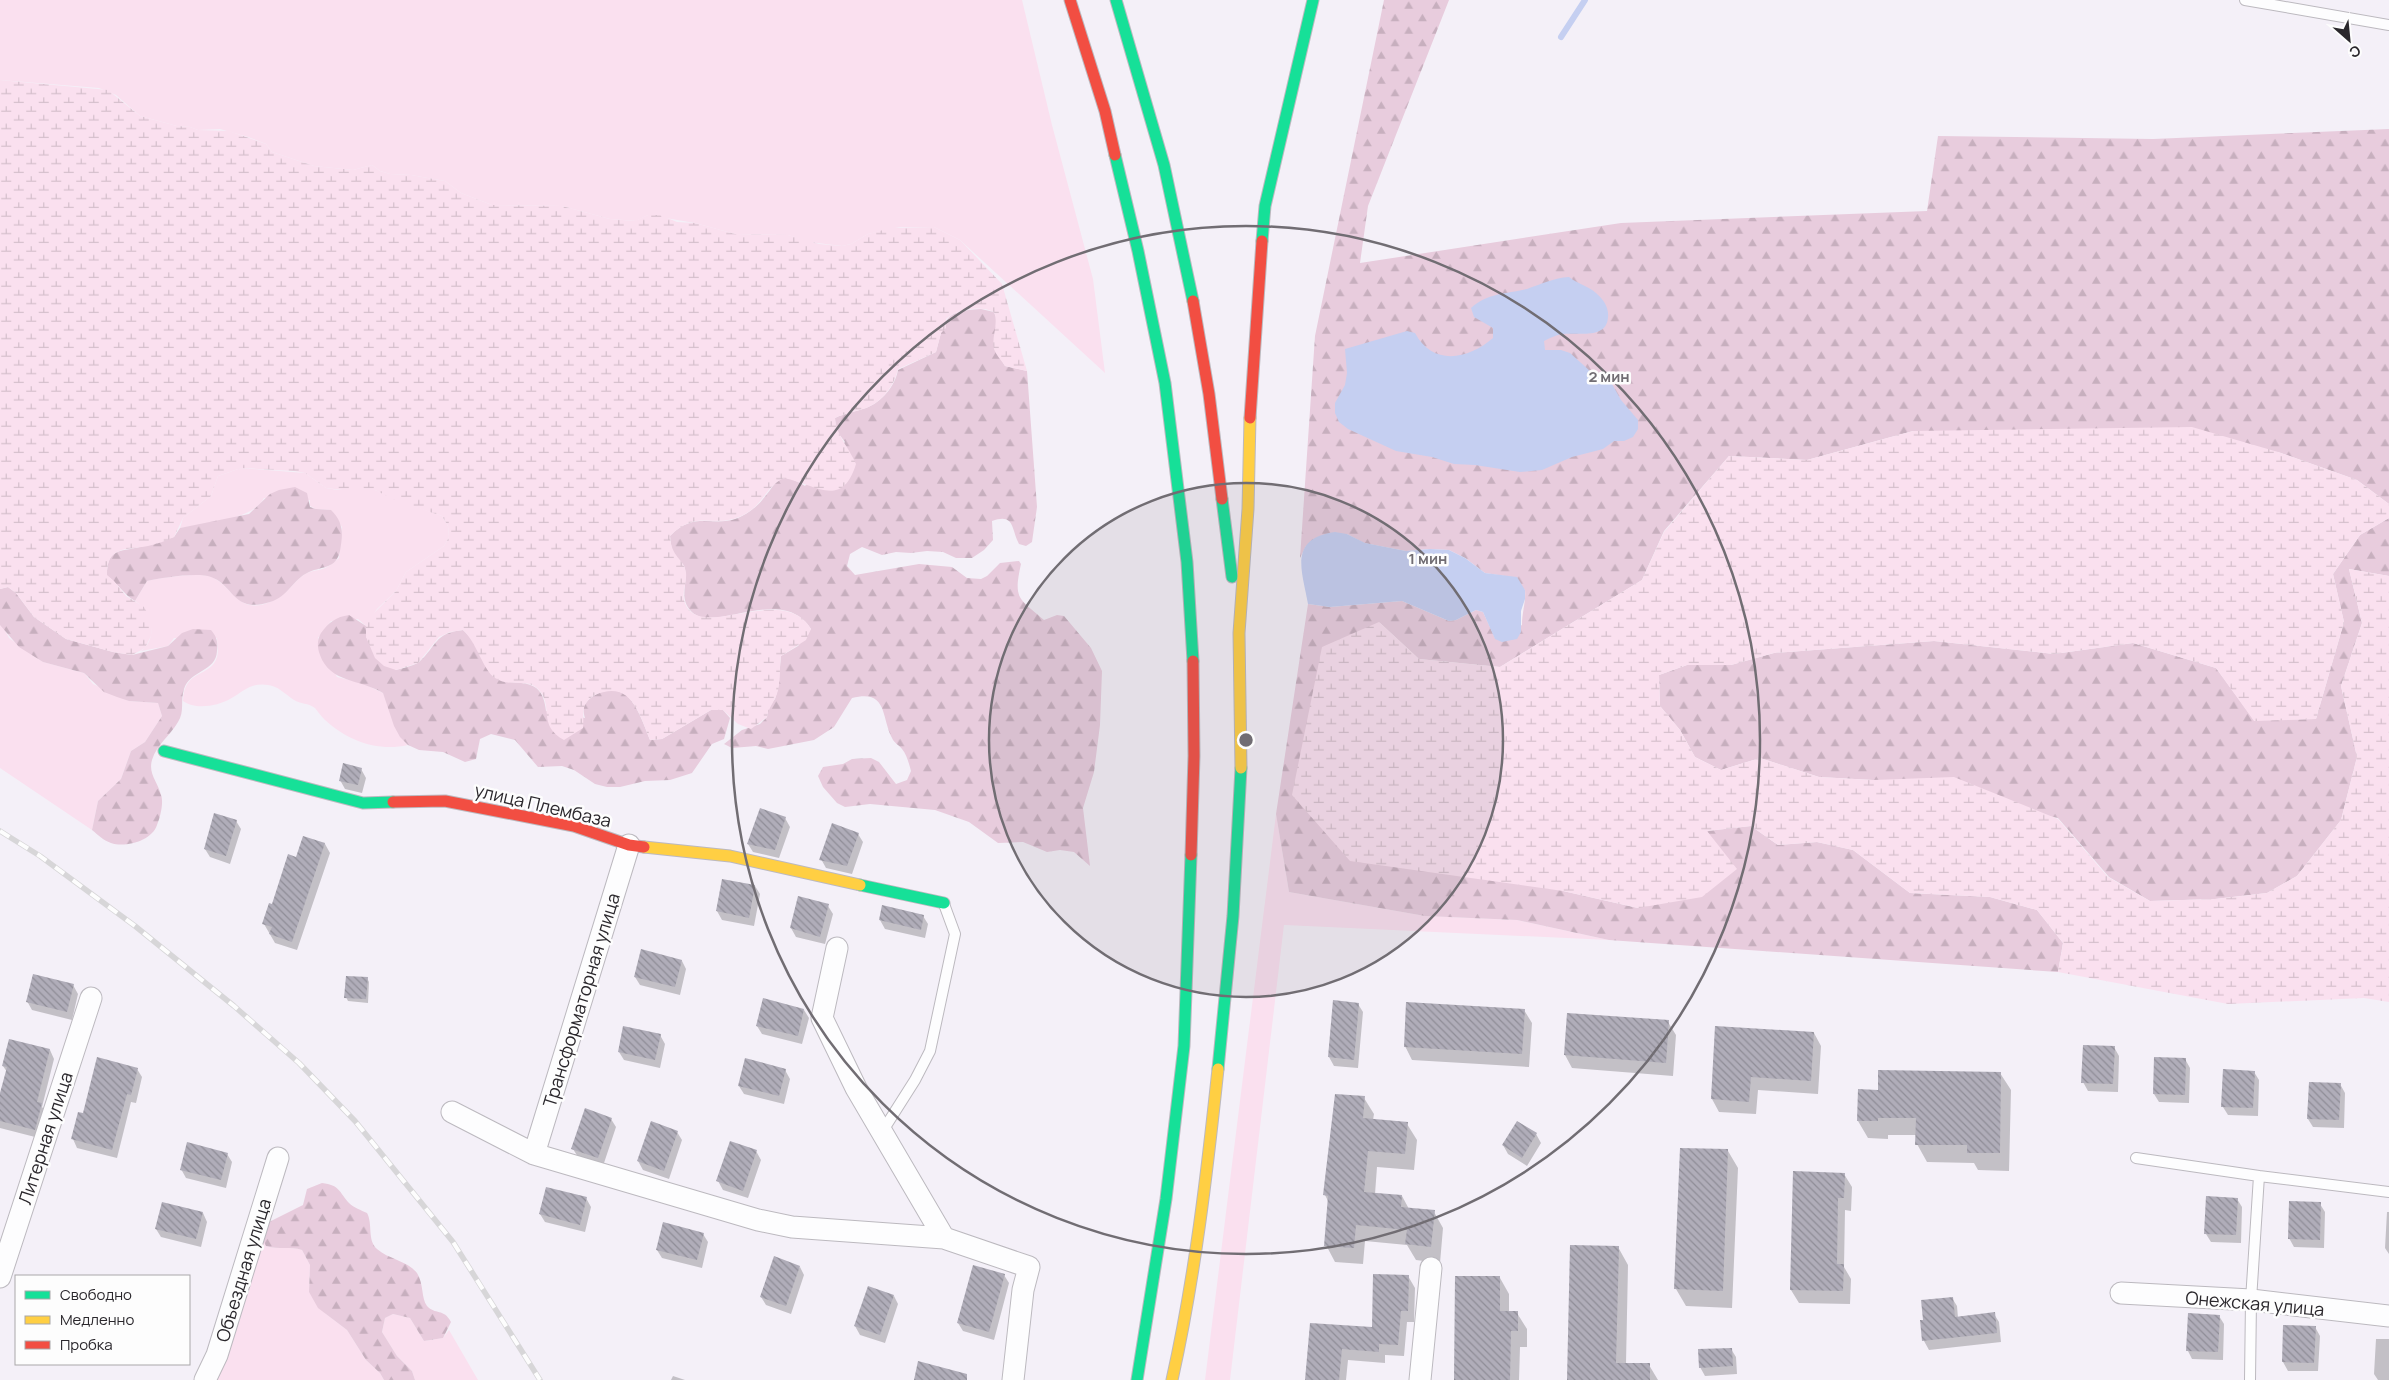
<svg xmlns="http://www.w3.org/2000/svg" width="2389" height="1380" viewBox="0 0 2389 1380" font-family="Manrope,sans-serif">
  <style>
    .green { fill: #fae0ef }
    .forest { fill: url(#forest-firs) }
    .wetland { fill: url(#wetland-marsh) }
    .water { fill: #c5cff1 }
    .shadow { fill: #0003 }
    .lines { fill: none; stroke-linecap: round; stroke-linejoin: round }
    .stream { stroke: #c5cff1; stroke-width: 6 }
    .building { fill: url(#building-back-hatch) }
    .lane-casing { stroke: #bcb9bf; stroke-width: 12 }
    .street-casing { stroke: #bcb9bf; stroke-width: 23 }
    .fast-casing { stroke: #bcb9bf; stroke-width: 13 }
    .slow-casing { stroke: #bcb9bf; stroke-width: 13 }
    .jam-casing { stroke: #bcb9bf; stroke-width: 13 }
    .lane { stroke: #fdfdfe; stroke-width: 10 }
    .street { stroke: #fdfdfe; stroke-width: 21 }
    .fast { stroke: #16e098; stroke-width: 11 }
    .slow { stroke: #ffcf43; stroke-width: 11 }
    .jam { stroke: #f24e42; stroke-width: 11 }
    .rail-casing { stroke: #d7d6d8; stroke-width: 5.5 }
    .rail { stroke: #fdfdfd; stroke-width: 4; stroke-dasharray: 11; stroke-linecap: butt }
    .ring { fill: none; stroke: #716d73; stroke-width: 2.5 }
    .labels { text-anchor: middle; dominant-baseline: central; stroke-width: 5; stroke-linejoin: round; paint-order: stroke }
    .street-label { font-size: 18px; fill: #2a272c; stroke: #fdfdfd }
    .centre { fill: #716d73; stroke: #fdfdfd; stroke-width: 2.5 }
    .ring-label { font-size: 15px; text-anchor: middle; font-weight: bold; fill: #716d73; stroke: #fdfdfd; stroke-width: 5; stroke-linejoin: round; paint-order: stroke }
  </style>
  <defs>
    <pattern id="forest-firs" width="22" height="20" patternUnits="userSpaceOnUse" patternTransform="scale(1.25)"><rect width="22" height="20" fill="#e8ccdd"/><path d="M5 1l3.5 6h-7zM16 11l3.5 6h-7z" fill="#c7afbe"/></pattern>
    <pattern id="wetland-marsh" width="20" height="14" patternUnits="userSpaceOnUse" patternTransform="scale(1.25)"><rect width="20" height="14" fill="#fae0ef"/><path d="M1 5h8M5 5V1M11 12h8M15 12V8" fill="none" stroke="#d6c0cd"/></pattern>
    <pattern id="building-back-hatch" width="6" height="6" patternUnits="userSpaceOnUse" patternTransform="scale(1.25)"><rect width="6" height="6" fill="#b0adb9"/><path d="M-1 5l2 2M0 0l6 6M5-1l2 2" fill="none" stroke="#8f8d97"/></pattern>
  </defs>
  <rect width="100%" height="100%" fill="#f4f0f8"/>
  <path class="green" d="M0,0H1022L1052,125L1093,279L1105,373L960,240L934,227H900L868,234L851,244L842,246L809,242L788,235L735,234L695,223L648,215L636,221L610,219L562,206L492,205L461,193L445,181L411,175L390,174L380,171L372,165L353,170L314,166L272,152L266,144L248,137L220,129L198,130L190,127L177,126L140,116L116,95L99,88L0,80Z
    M241,468L305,473L326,488L338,490H375L397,500L442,516L448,526L449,537L444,546L406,572L396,591L377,609L366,626L358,619L331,621L318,638L337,677L362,683L383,693C392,711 394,730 408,745C378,752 348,741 325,720C321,716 318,712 315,708C309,703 300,704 294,700C285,694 278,686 268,685C251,682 243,692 230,699C218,706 195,710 183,701C184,668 211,678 217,657C219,651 217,644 217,638H174L168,646L141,651C159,638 151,611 135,601L147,581C161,578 199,572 212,577C233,587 240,617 272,601C287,595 294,581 305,574C312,570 320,571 327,567C331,565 335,561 339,558L342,527L330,510L316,509L310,506V500L264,498C253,520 203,524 180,528L183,518L211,496L218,476Z
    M0,625L3,626L9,638L43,662L84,673L93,684L129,701L158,703L162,716L145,742L131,751L121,779L98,801L92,830L0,768Z
    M1276,814L1289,892L1425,916L1517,920L1609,940L1284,925L1230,1380H1205Z
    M262,1230L266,1246C279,1250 290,1246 302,1250L310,1265L309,1292L326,1314L347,1330L366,1360L380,1373L384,1380H215Z
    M393,1314L410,1318L424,1341L443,1338L449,1330L478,1380H415L412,1371L397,1356L382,1332L385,1318Z"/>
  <path class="forest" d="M1384,0H1449L1368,206L1360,263L1621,223L1927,211L1938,136L2153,139L2389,129V504L2357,480L2278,452L1913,431L1807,460L1729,456L1664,531L1642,580L1500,667L1419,659L1379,622L1563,891L1638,908L1707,831L1751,826L1778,845L1817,842L1853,850L1910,893L1990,897L2037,910L2063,943L2058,972L1609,940L1517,920L1425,916L1289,892L1276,814L1308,604L1330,607L1402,601L1449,621L1456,620L1476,610L1483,612L1495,638L1522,625C1522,612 1526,602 1525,590L1511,577L1485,573L1465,558L1449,550L1430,549L1406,551L1364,543L1347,534L1306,546L1300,558L1315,336Z
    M981,309L994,312L997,319L994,347L1005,366L1027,371L1037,507L1032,542L1026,546L1019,544C1011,529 1015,513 992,521L993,540L984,550L972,558H956L943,552L927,551L911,553L896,552L882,555L862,547L850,554L847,566L855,575L919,564L952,567L967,578L981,579L987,576L1000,563L1019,561L1021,564C1013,600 1019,598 1044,620L1057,615L1064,616L1091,648L1102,671L1100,725L1094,772L1083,808L1090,866L1074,852L1060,850L1047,852L1023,842L998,843L969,822L935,810L870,804L845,807L837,803L823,787L818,776L823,767L843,764L852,759L871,758L879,762L896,784L907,780L911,771C909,764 907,755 902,749C899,745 894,743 892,738C881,717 888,689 852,698L834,727L814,740L768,749L756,746L732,748L724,744L742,730L760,724L767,717L769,706L775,699L778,689L781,656L798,646L811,629C782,582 711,637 690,610C679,597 688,583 685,569C684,563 680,562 676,558C671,551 671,543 670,536C695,510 712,528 738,518C747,514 757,507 763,499C778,482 777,469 805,486L845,442L836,430L835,418C845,413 855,412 866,408C882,402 895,386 898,370L936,352C945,319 943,311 981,309Z
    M295,487L307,493L310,507L316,509L331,510C344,523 343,534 340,551C336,569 323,566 309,572C293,579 288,597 270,602C233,614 234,585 211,577C197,572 162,578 147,581L135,601C123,594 118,583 107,576C107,548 119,552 140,547C151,544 163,540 174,537L180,528L249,514L270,494L279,490Z
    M2389,518V576L2349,569L2362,623L2341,686L2357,757L2341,820L2297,876L2267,893L2215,899L2150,901L2109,877L2058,818L1873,780L1819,777L1760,758L1721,770L1695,757L1680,730L1660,706L1659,675L1687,665H1731L1774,653L1934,641L2054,654L2133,643L2216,668L2254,720L2316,719L2344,622L2333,574L2360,535Z
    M8,587L16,593L34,617L66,639L113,652L132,655L168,646L182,633L193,629L211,630C217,637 218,642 217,651C216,672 190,670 184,689C180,701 185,711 178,722C170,736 157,744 152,760C148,774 158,782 161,795C164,803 160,818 157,825C152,841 125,848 111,843C103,840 98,835 92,830L98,801L121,779L131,751L145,742L162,716L158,703L129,701L117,697L104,692L84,673L43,662L19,647L0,625V589Z
    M349,615L366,626V637L396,670C403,668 413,666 419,662C437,646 434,633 463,630L471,638L505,682C529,683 543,683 546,711L585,718C584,715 583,710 584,707C588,694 613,685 624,693C637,703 644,725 650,740L662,739L711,710H723L730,718L724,739L712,744L692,773L670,780L645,781L620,787H607L595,784L574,770L562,766L538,767L515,740L491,734L480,739L476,759L465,762L443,752L419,750L408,745L400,737L394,726L383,693C360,679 330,683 320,655C317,647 317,640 321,633C329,622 336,617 349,615Z
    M322,1183C340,1185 339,1192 349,1203C354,1208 361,1210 367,1213C373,1224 367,1240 377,1249C388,1259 408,1261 417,1273C424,1284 421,1298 427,1306C435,1315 444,1308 451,1322L443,1338L424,1341L410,1318L393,1314L385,1318L382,1332L397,1356L412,1371L415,1380H384L380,1373L366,1360L347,1330L318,1308L309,1292L310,1265L302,1250C290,1246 279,1250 266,1246L262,1238L267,1223L303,1205L307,1189Z"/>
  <path class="wetland" d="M0,80L108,90L140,116L177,126L190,127L198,130L229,131L266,144L272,152L314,166L353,170L372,165L380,171L390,174L411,175L445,181L461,193L492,205L562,206L610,219L635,221L648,215H660L677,222L695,223L735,234L788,235L819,244L842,246L851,244L868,234L891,228L934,227L960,240L1002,284L1027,371L1005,366C1002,361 996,355 994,349C991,337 999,325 994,312C980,305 957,309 946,319V328L941,333L936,352L898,369C894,386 882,402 866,408C855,412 845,413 835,418C836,435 850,449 856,464C842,510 815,484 784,478C764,487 764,507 739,517C713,528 696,509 670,536C671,558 684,558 686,573C687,582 682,591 684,600C696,646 781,580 811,629L806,640L781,656C779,667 781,679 778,690C776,700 769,706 767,717L751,729L738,724L723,710H711L662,739L650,740C641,718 633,685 604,692C595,694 589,697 585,705C582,711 584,721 583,728L564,740C537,725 554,707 539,690C527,677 509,688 495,678C483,670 477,643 463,630L450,632L439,637L418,663L396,670L384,666L375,658L366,637V626L370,617L396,591L406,572L444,546L449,537L448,526L442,516L397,501L375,490L350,491L326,488L305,473L294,471L241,468L218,476L211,496L183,518L174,537C166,541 157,544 148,546C125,550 107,546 107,575L114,581L126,596L144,607L149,616L152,625L151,636L145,648L132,655L113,652L66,639L34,617L16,593L8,587L0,589Z
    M2192,427L2278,452L2357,480L2389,504V518L2360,535L2333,574L2344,622L2316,719L2254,721L2216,668L2133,643L2054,654L1934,641L1774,653L1731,665H1687L1659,675L1660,706L1680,730L1695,757L1721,770L1760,758L1819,777L1873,780L1954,777L2058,819L2108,877L2150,901L2215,899L2267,893L2297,876L2341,820L2357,757L2341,686L2362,623L2349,569L2389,576V1002L2364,998L2228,1004L2058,972L2063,943L2037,910L1990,897L1910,893L1853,850L1817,842L1778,845L1751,826L1707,831L1737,869L1702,897L1638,908L1563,891L1350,861L1292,795L1322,647L1379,622L1419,659L1500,667L1642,580L1664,532L1729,456L1807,460L1913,431Z"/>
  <path class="water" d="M1569,277C1578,284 1588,286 1596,293C1603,299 1609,307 1608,317C1607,340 1577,332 1563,334C1556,335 1550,338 1544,341L1545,350H1561L1570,353L1590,371L1612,384L1621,400L1638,420V429L1633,437L1624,441H1614L1603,449L1572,457L1542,470L1520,472L1475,465L1454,464L1432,457L1396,451L1348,429L1339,422L1335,413V403L1345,385L1347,373L1345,349L1407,331L1415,333C1433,367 1469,359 1493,338V328L1474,317L1471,308C1487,293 1507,294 1527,289C1541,284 1554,278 1569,277Z
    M1335,532L1347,534L1365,543L1406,551L1430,549L1449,550L1465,558L1485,573L1517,577L1525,590V599L1521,611V632L1517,639L1502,642L1495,639L1483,612L1476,610L1456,620L1449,621L1402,601L1330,607L1308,604C1302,570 1288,539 1335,532Z"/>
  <path class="shadow" d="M361,769L366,778L362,793L345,789L340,780Z
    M785,818L790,827L779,858L753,852L748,844Z
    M236,821L241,829L230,864L210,857L205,849Z
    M858,834L863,842L852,874L826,868L821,859Z
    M304,837L325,844L330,853L297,950L275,943L264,924L297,859Z
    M723,880L755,886L760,894L754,926L722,920L717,911Z
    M828,906L833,914L825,944L796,937L791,928Z
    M923,916L928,924L925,938L885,929L880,920Z
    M682,961L686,969L680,995L640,985L635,977Z
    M367,978L369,982L368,1003L348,1001L346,997Z
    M73,985L78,994L72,1020L32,1010L27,1001Z
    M1358,1004L1363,1012L1358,1068L1334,1066L1329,1057Z
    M804,1010L809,1018L802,1044L762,1034L757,1026Z
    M1524,1010L1532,1023L1529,1067L1412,1060L1405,1046Z
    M1668,1022L1676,1035L1673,1076L1572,1068L1565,1055Z
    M1814,1033L1821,1046L1818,1094L1758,1090L1756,1114L1719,1112L1712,1099Z
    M660,1035L665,1044L660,1068L624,1060L619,1052Z
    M2114,1047L2119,1056L2118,1092L2088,1091L2083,1082Z
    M50,1050L54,1059L42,1107L46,1112L39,1138L0,1128V1098L7,1072L3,1066Z
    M2185,1059L2190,1068L2189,1103L2159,1102L2154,1094Z
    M137,1069L142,1077L136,1103L131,1102L117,1158L77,1148L73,1139L84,1114Z
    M785,1070L790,1079L784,1104L744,1094L739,1086Z
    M2254,1072L2259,1080L2258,1116L2228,1115L2223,1107Z
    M2000,1073L2011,1090L2009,1171L1978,1170L1974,1163L1927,1162L1917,1144V1135H1888V1139L1868,1138L1858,1121L1879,1091Z
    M2340,1084L2345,1093L2344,1128L2313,1127L2308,1119Z
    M1364,1098L1374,1114L1373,1120L1407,1124L1417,1140L1414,1170L1377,1167L1375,1194L1402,1196L1409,1209L1434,1212L1443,1228L1440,1263L1416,1260L1407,1245L1365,1241L1363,1264L1335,1262L1326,1245L1329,1203L1325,1195Z
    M611,1119L616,1127L603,1166L578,1157L573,1149Z
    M1518,1122L1536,1134L1541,1143L1527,1166L1508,1154L1503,1145Z
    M677,1132L682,1140L669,1179L643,1170L638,1161Z
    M756,1151L761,1160L748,1198L723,1190L718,1181Z
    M1728,1151L1738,1168L1732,1308L1686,1306L1676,1289Z
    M227,1154L232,1162L226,1188L186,1178L181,1169Z
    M1844,1174L1852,1187L1851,1211L1845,1210L1844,1267L1851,1279L1850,1304L1799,1303L1791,1290Z
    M586,1198L591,1207L585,1232L545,1222L540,1214Z
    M2237,1199L2242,1207L2241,1243L2211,1242L2206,1234Z
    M2320,1204L2325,1212L2324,1248L2294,1247L2289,1238Z
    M2387,1212H2389V1254L2385,1248Z
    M203,1213L207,1222L201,1247L161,1237L156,1229Z
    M703,1234L708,1242L702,1268L662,1258L657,1250Z
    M1618,1247L1628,1265L1626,1364L1649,1365L1658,1380H1568Z
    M800,1267L804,1275L791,1314L766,1305L761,1297Z
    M1004,1275L1009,1283L994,1340L963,1331L958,1323Z
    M1408,1276L1415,1288L1414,1322H1407L1404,1356L1385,1355V1363L1348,1360L1346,1380H1306L1311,1324L1373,1328Z
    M1500,1278L1509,1294V1312L1517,1313L1527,1329V1347H1520L1519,1380H1455Z
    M894,1296L898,1304L885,1343L860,1335L855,1326Z
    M1952,1298L1957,1306L1958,1318L1994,1314L1999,1322L2001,1342L1929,1350L1924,1341L1921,1322Z
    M2219,1316L2224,1324L2223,1360L2192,1359L2188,1351Z
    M2285,1326L2315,1327L2320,1336L2318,1371H2288L2283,1362Z
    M2376,1339H2389V1380H2378L2374,1374Z
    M1731,1349L1736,1357L1737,1374L1705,1376L1700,1367Z
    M673,1376L685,1380H671Z"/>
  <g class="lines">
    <path class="stream" d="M1561,37L1585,0"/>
  </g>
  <path class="building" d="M343,763L362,768L358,785L339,781Z
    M760,808L786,817L775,850L747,844Z
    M214,813L237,820L226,856L204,849Z
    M832,823L859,833L847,866L819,860Z
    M303,836L325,843L292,942L269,934L272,927L262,924L269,903L272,904L288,854L296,857Z
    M722,879L755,885L749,918L716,911Z
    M798,896L829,904L820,937L790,928Z
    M882,905L924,915L921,930L879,920Z
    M641,949L682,960L675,987L634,977Z
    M33,974L74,984L67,1012L26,1002Z
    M346,976L368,977L366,999L344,998Z
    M763,998L804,1009L798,1036L756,1026Z
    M1333,1000L1359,1003L1354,1060L1328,1057Z
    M1406,1002L1525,1009L1522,1054L1404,1047Z
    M1567,1013L1669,1020L1666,1063L1564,1055Z
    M623,1026L661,1034L655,1060L618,1052Z
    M1715,1026L1814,1032L1811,1081L1751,1077L1749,1102L1711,1099Z
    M9,1039L50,1049L37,1102L42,1103L35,1130L0,1121V1093L7,1067L2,1066Z
    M2083,1045L2115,1046L2113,1084L2081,1083Z
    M97,1057L138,1068L131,1095L127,1094L112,1150L71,1139L78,1112L83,1113Z
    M2154,1057L2186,1058L2185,1095L2153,1094Z
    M745,1058L786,1069L779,1096L738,1086Z
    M2223,1069L2255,1071L2253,1108L2221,1107Z
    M1878,1070L2001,1072L2000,1153H1967V1145H1915L1916,1118H1878V1121H1857L1858,1089L1878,1090Z
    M2309,1082L2341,1083L2339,1120L2307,1119Z
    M1335,1094L1365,1096L1363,1118L1408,1122L1405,1154L1368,1151L1364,1192L1402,1195L1401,1207L1435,1210L1431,1247L1405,1244L1407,1230L1356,1225L1354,1248L1324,1246L1328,1196L1323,1195Z
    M585,1108L612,1118L598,1158L571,1149Z
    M651,1121L678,1131L664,1171L637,1161Z
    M1517,1121L1537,1133L1522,1158L1502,1145Z
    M730,1141L757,1150L743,1191L716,1181Z
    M187,1142L228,1153L221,1180L180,1170Z
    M1680,1148L1728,1149L1723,1291L1674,1289Z
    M1793,1171L1845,1173L1844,1198H1838L1837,1264H1844L1843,1291L1790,1290Z
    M546,1187L587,1197L580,1225L539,1214Z
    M2206,1196L2238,1198L2236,1235L2204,1234Z
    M2289,1201L2321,1202L2320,1240L2288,1239Z
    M162,1202L203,1212L196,1239L155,1229Z
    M663,1222L704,1233L697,1260L656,1250Z
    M1570,1245L1619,1246L1616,1363H1650V1380H1567Z
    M774,1256L800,1266L786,1306L760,1297Z
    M973,1265L1005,1274L989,1332L957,1323Z
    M1373,1274L1409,1275L1408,1311H1401L1398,1345L1379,1344V1352L1342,1349L1339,1380H1305L1310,1323L1372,1327Z
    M1455,1276H1500V1311H1518V1331H1511L1510,1380H1454Z
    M868,1286L894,1295L880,1335L854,1326Z
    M1953,1297L1955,1317L1995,1312L1997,1333L1922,1341L1920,1320H1923L1921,1300Z
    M2188,1313L2220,1315L2218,1352L2186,1351Z
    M2283,1325L2316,1326L2314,1363L2282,1362Z
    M1732,1348L1733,1366L1699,1368L1698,1349Z
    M918,1361L967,1374V1380H914Z"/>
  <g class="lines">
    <g class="lane-casing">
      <path id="lane" d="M2245,0L2389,25
        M882,1132L915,1080L930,1051L955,934L944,904
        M2136,1158L2259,1176
        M2250,1380L2251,1300L2259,1176L2389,1192"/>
    </g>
    <g class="street-casing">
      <path id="street" d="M837,948L822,1018L856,1088L944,1238
        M452,1112L534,1154L758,1220L792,1227L944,1238L1029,1267L1023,1290L1013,1380
        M534,1154L629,845
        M0,1277L91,998
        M2121,1293L2251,1300L2389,1316
        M205,1380L217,1355L278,1158
        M1420,1380L1431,1268"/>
    </g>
    <g class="fast-casing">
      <path id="fast" d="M1116,0L1164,165L1193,301
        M1115,155L1138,251L1165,383L1187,562L1193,661
        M1262,241L1265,206L1313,0
        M1222,499L1232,577
        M164,751L363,803L393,802
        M860,885L944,903
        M1218,1069L1233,916L1241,768
        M1137,1380L1166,1199L1184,1046L1191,855"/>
    </g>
    <g class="slow-casing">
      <path id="slow" d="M1241,768L1239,633L1248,509L1250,418
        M644,847L730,856L860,885
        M1172,1380C1195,1277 1207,1173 1218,1069"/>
    </g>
    <g class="jam-casing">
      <path id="jam" d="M1070,0L1105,111L1115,155
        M1193,301L1209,394L1222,499
        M1250,418L1262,241
        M393,802L445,801L574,826L629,845L644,847
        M1191,855L1194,756L1193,661"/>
    </g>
    <use href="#lane" class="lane"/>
    <use href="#street" class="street"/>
    <use href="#fast" class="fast"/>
    <use href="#slow" class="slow"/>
    <use href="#jam" class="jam"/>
    <g class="rail-casing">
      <path id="rail" d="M0,831L40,856L135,926L234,1006L299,1063L355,1121L453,1242L540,1380"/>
    </g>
    <use href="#rail" class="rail"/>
  </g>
  <circle cx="1246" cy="740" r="257" fill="#716d73" fill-opacity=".12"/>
  <g class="ring">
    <circle cx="1246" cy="740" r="257"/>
    <circle cx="1246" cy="740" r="514"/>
  </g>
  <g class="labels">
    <g class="street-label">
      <text transform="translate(543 805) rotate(13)">улица Плембаза</text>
      <text transform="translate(581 1000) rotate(-73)">Трансформаторная улица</text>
      <text transform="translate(45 1138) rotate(-72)">Литерная улица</text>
      <text transform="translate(243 1270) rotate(-73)">Объездная улица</text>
      <text transform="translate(2255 1303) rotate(5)">Онежская улица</text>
    </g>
  </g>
  <circle cx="1246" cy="740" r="8" class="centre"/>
  <g class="ring-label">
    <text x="1609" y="382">2 мин</text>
    <text x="1428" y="564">1 мин</text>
  </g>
  <rect x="15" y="1275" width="175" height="90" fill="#fdfdfd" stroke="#a9a7a9"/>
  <rect x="25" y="1291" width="25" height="8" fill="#16e098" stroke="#a9a7a9"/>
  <text x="60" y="1300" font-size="15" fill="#2a272c">Свободно</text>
  <rect x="25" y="1316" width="25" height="8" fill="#ffcf43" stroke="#a9a7a9"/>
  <text x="60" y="1325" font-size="15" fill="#2a272c">Медленно</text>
  <rect x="25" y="1341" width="25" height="8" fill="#f24e42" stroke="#a9a7a9"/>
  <text x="60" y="1350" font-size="15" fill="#2a272c">Пробка</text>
  <g transform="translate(2349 40) rotate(153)" stroke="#fdfdfd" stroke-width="4" paint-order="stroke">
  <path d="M0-4L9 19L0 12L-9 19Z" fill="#2a272c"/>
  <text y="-8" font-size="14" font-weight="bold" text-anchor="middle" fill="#2a272c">С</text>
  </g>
</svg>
